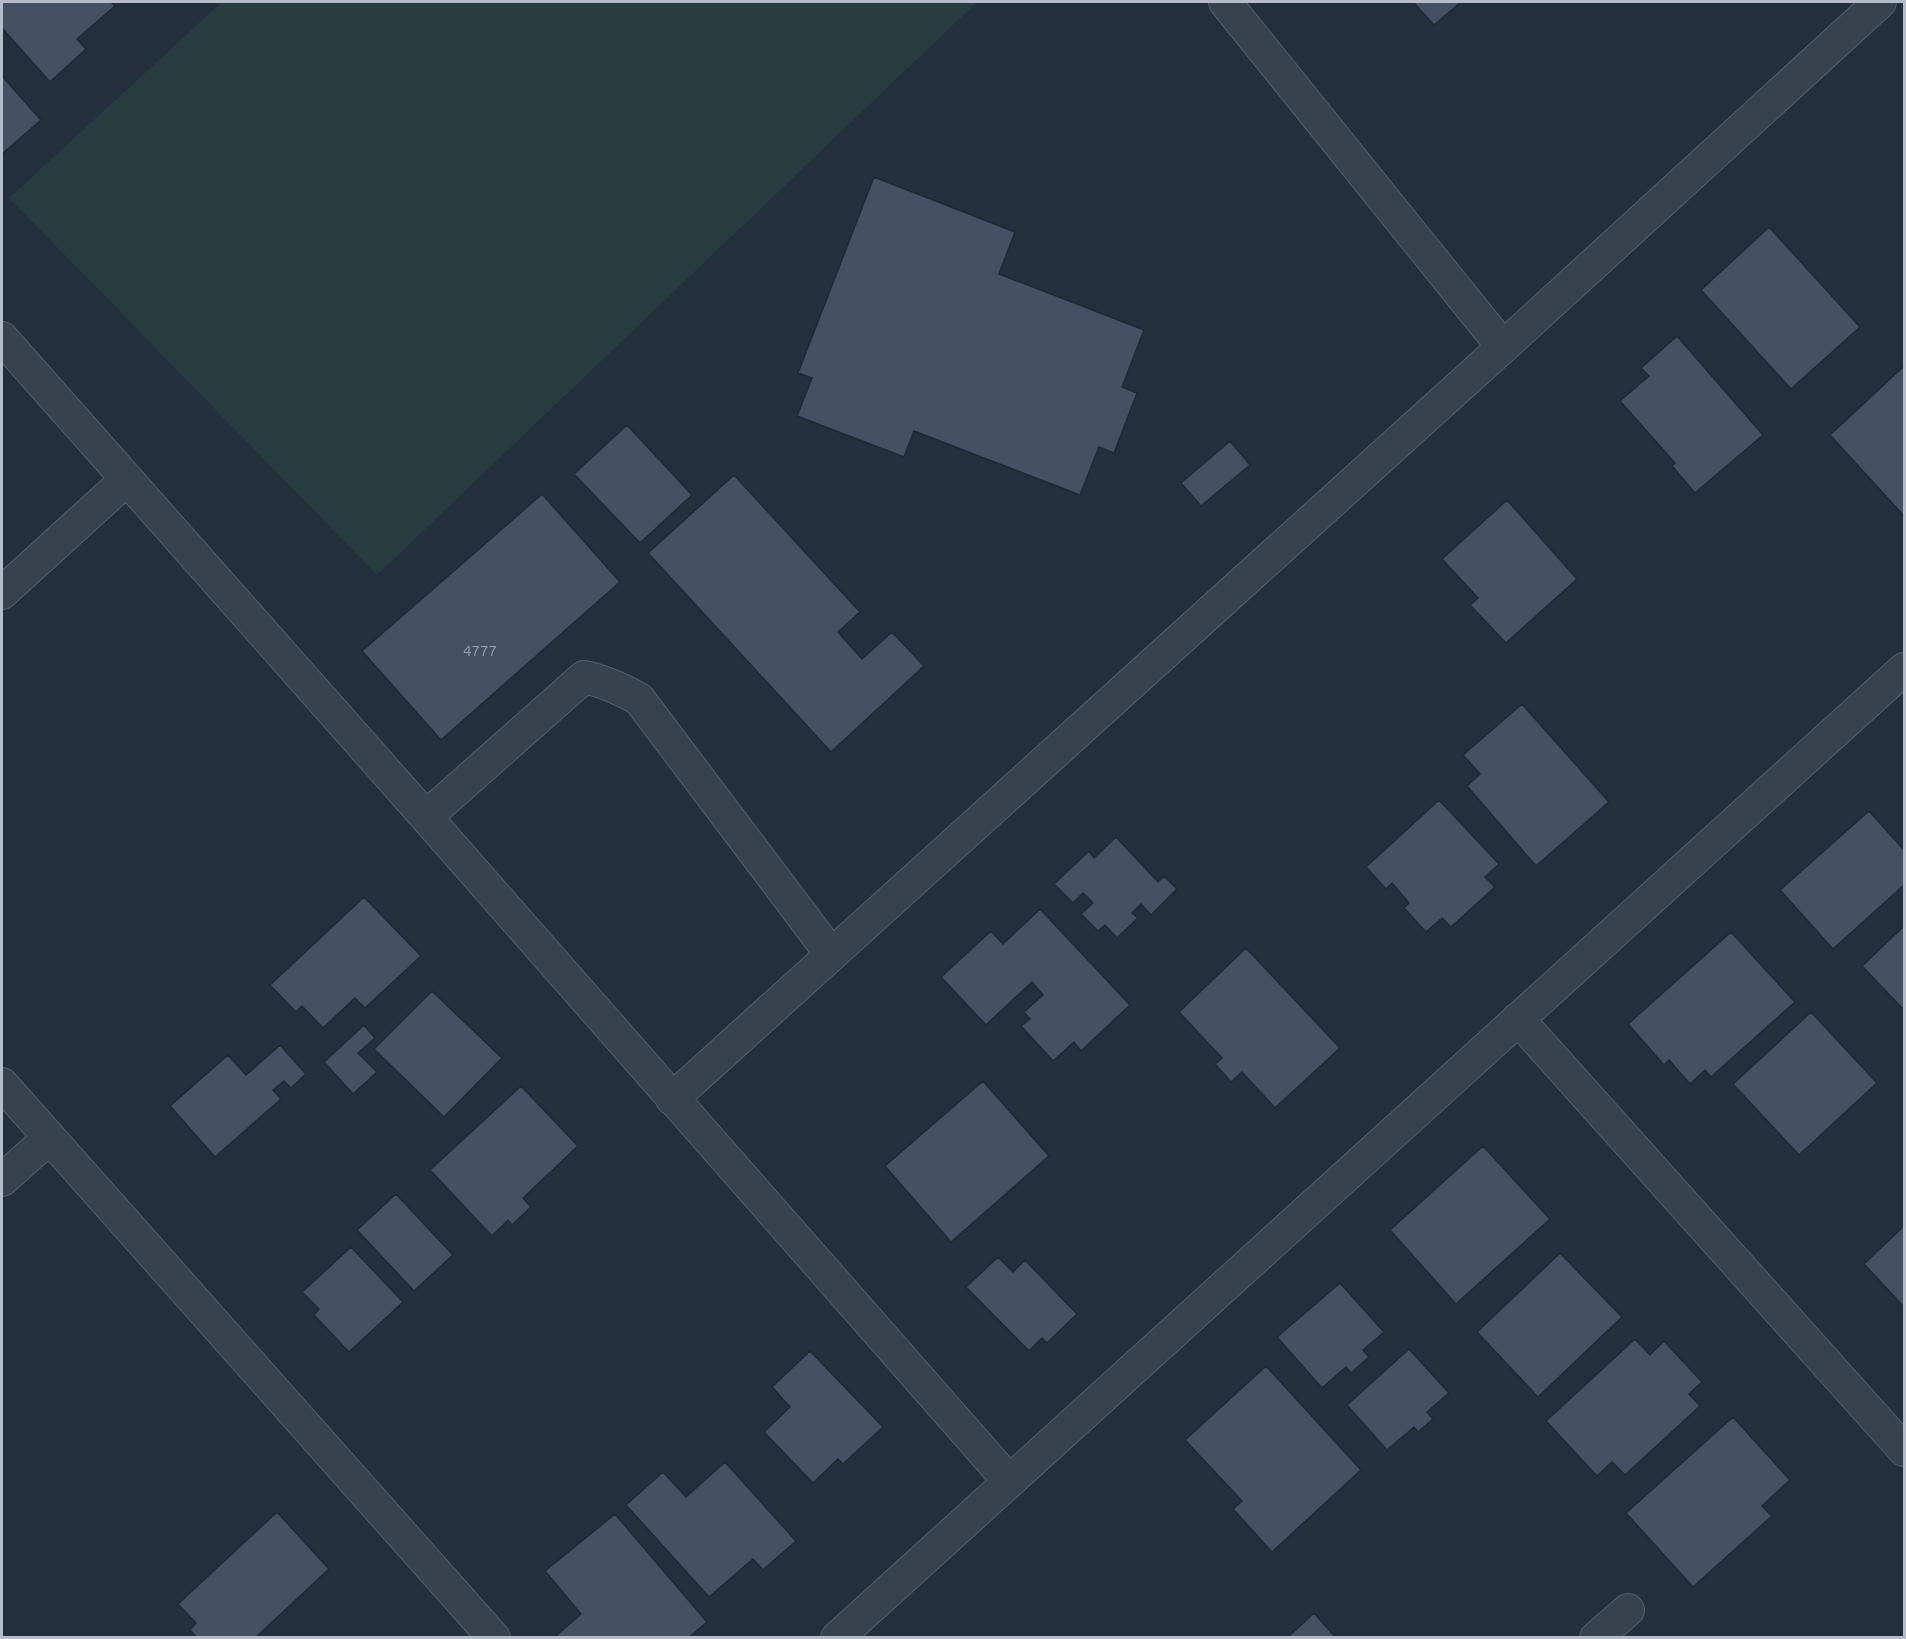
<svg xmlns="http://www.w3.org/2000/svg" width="1906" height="1639" viewBox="0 0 1906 1639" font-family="Ubuntu,sans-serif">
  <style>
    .green { fill: #263c3f }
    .building { fill: #455162; stroke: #1f2835; stroke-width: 1.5 }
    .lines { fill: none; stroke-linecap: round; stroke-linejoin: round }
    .minor-casing { stroke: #565f6c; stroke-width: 34 }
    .minor { stroke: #38414e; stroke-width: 32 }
    .labels { text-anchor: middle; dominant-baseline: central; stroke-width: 5; stroke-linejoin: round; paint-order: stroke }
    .number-label { font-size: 15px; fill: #98a1af }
  </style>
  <rect width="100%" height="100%" fill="#242f3e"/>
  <path class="green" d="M222,2H977L377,575L9,198Z"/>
  <path class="building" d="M2,2H111L115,6L77,39L86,49L50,82L2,28Z
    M1413,2H1461L1434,25Z
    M2,76L41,120L2,154Z
    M874,177L1015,232L999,274L1144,330L1122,387L1137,393L1114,453L1099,447L1080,495L914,431L904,457L797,416L812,378L798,373Z
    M1769,227L1860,327L1791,389L1701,290Z
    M1677,336L1763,435L1695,493L1672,466L1675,463L1620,401L1649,376L1641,368Z
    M1904,366V516L1830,435Z
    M627,425L692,495L640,543L574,474Z
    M1230,441L1250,465L1201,506L1181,483Z
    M734,475L860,612L838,632L862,659L892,632L924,666L831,752L648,553Z
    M542,494L620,582L441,740L362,651Z
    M1507,500L1577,579L1506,643L1470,605L1478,598L1442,559Z
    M1522,704L1609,802L1536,866L1467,786L1480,774L1463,755Z
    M1439,800L1499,864L1485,877L1495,887L1451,927L1442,918L1426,932L1404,908L1409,903L1392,883L1386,889L1366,867Z
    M1869,811L1904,850V885L1833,949L1780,890Z
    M1116,837L1158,882L1164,876L1177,889L1151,915L1141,904L1132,913L1138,918L1117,938L1105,925L1098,931L1081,914L1093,903L1083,893L1073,903L1054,884L1089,851L1094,858Z
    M364,897L421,956L365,1008L355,998L323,1028L302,1006L296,1012L270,985Z
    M1040,909L1130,1005L1081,1051L1074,1042L1053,1061L1021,1026L1030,1019L1024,1012L1043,995L1032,982L986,1025L941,977L991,931L1003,944Z
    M1904,926V1010L1862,966Z
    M1731,932L1795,1002L1711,1077L1705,1070L1690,1084L1669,1060L1664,1065L1628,1024Z
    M1246,948L1340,1048L1275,1108L1242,1072L1231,1082L1215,1064L1222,1058L1179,1012Z
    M432,991L502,1058L444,1117L374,1049Z
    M1811,1012L1877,1083L1799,1155L1733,1084Z
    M364,1025L375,1038L358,1053L377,1072L353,1094L324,1062Z
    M280,1045L306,1074L291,1088L284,1081L273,1090L281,1099L215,1157L170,1106L228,1055L246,1075Z
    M983,1081L1049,1156L951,1242L885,1166Z
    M521,1086L578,1146L523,1198L531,1207L512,1225L508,1220L492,1236L430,1170Z
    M1483,1146L1550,1219L1456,1304L1390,1230Z
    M396,1194L453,1255L414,1291L357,1230Z
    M1904,1226V1307L1864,1264Z
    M351,1247L403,1302L349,1352L314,1315L319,1309L302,1292Z
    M1560,1253L1622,1317L1538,1397L1477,1332Z
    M998,1257L1013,1272L1025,1260L1077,1314L1047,1343L1042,1338L1029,1351L966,1287Z
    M1340,1283L1384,1332L1363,1350L1369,1357L1351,1373L1346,1367L1322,1388L1277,1337Z
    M1635,1339L1650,1355L1664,1341L1702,1382L1689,1394L1700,1406L1625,1475L1612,1462L1597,1476L1546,1421Z
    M1409,1349L1449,1393L1427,1412L1433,1419L1418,1432L1414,1427L1387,1450L1347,1405Z
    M810,1351L883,1427L843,1464L838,1459L813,1483L764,1432L790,1407L772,1387Z
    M1266,1366L1361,1470L1272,1552L1233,1509L1242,1501L1185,1440Z
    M1733,1417L1790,1480L1762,1506L1772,1516L1693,1587L1626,1513Z
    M725,1462L796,1541L763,1570L753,1559L709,1597L626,1505L663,1472L686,1497Z
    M277,1512L329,1569L255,1638H197L190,1630L196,1623L178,1604Z
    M615,1514L707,1622L688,1638H559L557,1635L581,1614L545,1571Z
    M1314,1613L1336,1638H1287Z"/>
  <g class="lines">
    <g class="minor-casing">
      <path id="minor" d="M1225,2L1503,347
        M2,338L426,817L1009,1481
        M2,593L126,480
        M426,817L584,677C604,681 621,689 639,699L831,954
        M1518,1019L1904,1450
        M2,1084L494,1638
        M672,1099L1503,347L1880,2
        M2,1180L49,1138
        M837,1638L1904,669
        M1596,1638L1628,1610"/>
    </g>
    <use href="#minor" class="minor"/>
  </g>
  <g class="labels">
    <g class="number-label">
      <text x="480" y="650">4777</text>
    </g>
  </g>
  <rect width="1906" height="1639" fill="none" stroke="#b4bcc9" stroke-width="6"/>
</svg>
